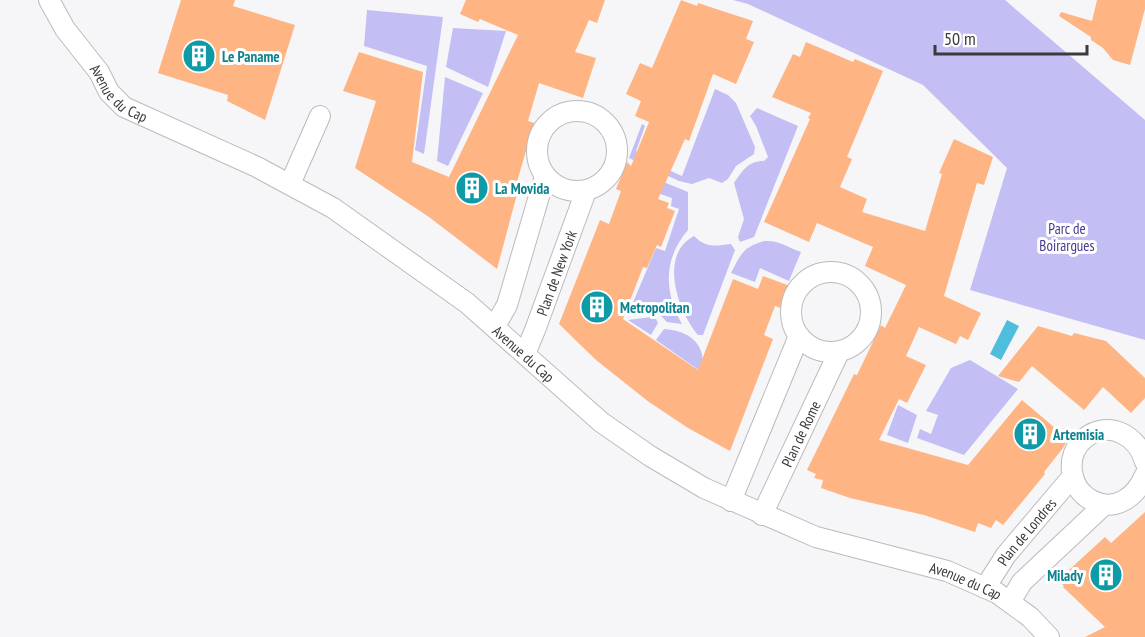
<svg xmlns="http://www.w3.org/2000/svg" width="1145" height="637" viewBox="0 0 1145 637" font-family="'PT Sans Narrow',sans-serif">
  <style>
    .green { fill: #c3bef4 }
    .water { fill: #4fbedc }
    .building { fill: #feb483 }
    .lines { fill: none; stroke-linecap: round; stroke-linejoin: round }
    .minor-casing { stroke: #bbbbbd; stroke-width: 22 }
    .minor { stroke: #fff; stroke-width: 20 }
    .labels { text-anchor: middle; dominant-baseline: central; stroke-width: 6; stroke-linejoin: round; paint-order: stroke }
    .culture-label { font-size: 15px; font-weight: bold; fill: #0d838f; stroke: #fff; text-anchor: start }
    .street-label { font-size: 15px; fill: #3b3b3c; stroke: #fff }
    .park-label { font-size: 15px; fill: #4b3990; stroke: #fff }
  </style>
  <rect width="100%" height="100%" fill="#f6f6f9"/>
  <path class="green" d="M733,0H1005L1145,120V340L970,290L1007,168L923,85L748,4Z
    M367,10L443,17L424,154L415,150L427,66L364,46Z
    M453,28L506,31L488,87L446,67Z
    M445,77L483,93L448,166L437,161Z
    M715,89L728,95L736,103L755,147L754,154L736,166L728,179L722,183L709,178L692,184L679,181L629,158L642,124L645,126L636,151L654,159L653,163L682,176Z
    M757,108L798,126L754,237L740,242L738,237L744,219L734,183C743,170 748,161 764,161L768,157L756,126L750,116Z
    M654,178L688,192V230C663,259 664,292 682,324L667,322L656,311L644,309L629,312L656,248L665,251L679,209L671,206L672,198L660,194Z
    M694,236C706,248 715,246 731,244L735,250L703,335H698C678,311 658,255 694,236Z
    M764,241C779,240 787,247 801,252L789,281L760,268L755,282L731,273C741,254 743,247 764,241Z
    M652,317L656,319L658,323L651,335L628,320Z
    M664,329C692,331 706,345 703,373L656,340Z
    M970,360L1018,389L964,455L917,438L920,429L931,434L938,415L926,411L951,368Z
    M898,405L917,415L908,443L887,435Z"/>
  <path class="water" d="M1007,320L1019,326L1001,360L990,354Z"/>
  <path class="building" d="M181,0H235L233,6L295,25L265,120L227,101L228,95L158,73Z
    M466,0H605L597,23L589,20L575,52L596,58L583,98L539,83L528,121L534,123L517,182L520,183L497,269L429,217L355,168L376,101L343,91L359,52L423,72L412,162L449,177L518,35L480,19L478,22L460,14Z
    M681,0L697,6L698,3L753,21L746,39L754,42L736,84L713,74L689,141L685,139L658,199L669,203L667,208L675,211L661,247L657,245L647,268L643,267L623,319L698,370L733,279L758,289L763,276L790,286L781,308L775,306L764,335L773,339L730,451L688,428L649,402L596,360L559,324L600,220L609,224L621,191L616,189L627,162L631,166L649,122L635,116L641,101L626,94L640,63L652,68Z
    M1097,0H1145V9L1130,65L1113,60L1103,48L1091,40V37L1059,16L1061,12L1092,21Z
    M806,42L853,62L855,59L883,71L847,157L852,159L840,187L867,199L862,212L925,231L942,174L939,173L954,139L993,157L984,185L977,183L944,296L981,313L968,340L960,336L956,344L919,327L906,356L926,365L907,403L899,399L879,440L968,465L1022,400L1068,439L1063,448L1044,472L1045,474L1003,525L996,520L991,528L978,523L975,532L924,515L850,498L821,488L823,480L814,478L816,474L807,470L854,374L857,375L881,325L885,328L906,285L865,266L873,247L817,223L809,242L764,222L810,119L808,118L811,113L772,97L793,54L800,57Z
    M1038,326L1072,336L1074,333L1106,341L1145,378V398L1131,413L1103,387L1084,410L1032,366L1019,382L998,376Z
    M1145,512V637H1085L1105,627L1063,587L1064,586L1058,580L1105,537L1111,543Z"/>
  <g class="lines">
    <g class="minor-casing">
      <g id="minor">
        <path id="s1" d="M49,0L65,29L99,72L109,92L124,107L257,167L333,208L467,303L601,422L650,456L704,488L816,537L947,571L997,593L1030,617L1049,637"/>
        <circle cx="577" cy="151" r="40"/>
        <path d="M290,184L320,116"/>
        <circle cx="831" cy="312" r="40"/>
        <path d="M495,326L507,305L545,176"/>
        <path id="s2" d="M525,354L535,330L586,191"/>
        <path d="M1145,462C1138,436 1109,419 1085,438C1064,455 1069,488 1091,500C1115,513 1136,497 1145,475"/>
        <path d="M731,501L799,336"/>
        <path id="s3" d="M762,515L839,352"/>
        <path id="s4" d="M985,588L1006,555L1072,477"/>
        <path d="M1010,602L1022,582L1104,505"/>
      </g>
    </g>
    <use href="#minor" class="minor"/>
  </g>
  <defs>
    <g id="building-disc" transform="scale(1.725)"><circle r="9.5" fill="#0f9aa8" stroke="#fff"/><path d="M-4-6H4V6H1V3H-1V6H-4ZM-2.5-4.3h1.7v1.8h-1.7ZM.8-4.3h1.7v1.8H.8ZM-2.5-1h1.7V.8h-1.7ZM.8-1h1.7V.8H.8Z" fill="#fff"/></g>
  </defs>
  <g fill-rule="evenodd">
    <use href="#building-disc" x="199" y="56"/>
    <use href="#building-disc" x="472" y="188"/>
    <use href="#building-disc" x="597" y="307"/>
    <use href="#building-disc" x="1030" y="434"/>
    <use href="#building-disc" x="1106" y="575"/>
  </g>
  <g class="labels">
    <g class="culture-label">
      <text x="222" y="56">Le Paname</text>
      <text x="495" y="188">La Movida</text>
      <text x="620" y="307">Metropolitan</text>
      <text x="1053" y="434">Artemisia</text>
      <text x="1083" y="575" text-anchor="end">Milady</text>
    </g>
    <g class="street-label">
      <text stroke="none"><textPath href="#s1" startOffset="118">Avenue du Cap</textPath></text>
      <text stroke="none"><textPath href="#s2" startOffset="87">Plan de New York</textPath></text>
      <text stroke="none"><textPath href="#s1" startOffset="604">Avenue du Cap</textPath></text>
      <text stroke="none"><textPath href="#s3" startOffset="90">Plan de Rome</textPath></text>
      <text stroke="none"><textPath href="#s4" startOffset="70">Plan de Londres</textPath></text>
      <text stroke="none"><textPath href="#s1" startOffset="1108">Avenue du Cap</textPath></text>
    </g>
    <g class="park-label">
      <text x="1067" y="228">Parc de<tspan x="1067" dy="17">Boirargues</tspan></text>
    </g>
  </g>
  <path d="M935 45v9h152v-9" fill="none" stroke="#3b3b3c" stroke-width="3"/>
  <text x="944" y="45" font-size="18" fill="#3b3b3c" stroke="#ffffff" stroke-width="4.5" paint-order="stroke">50 m</text>
</svg>
